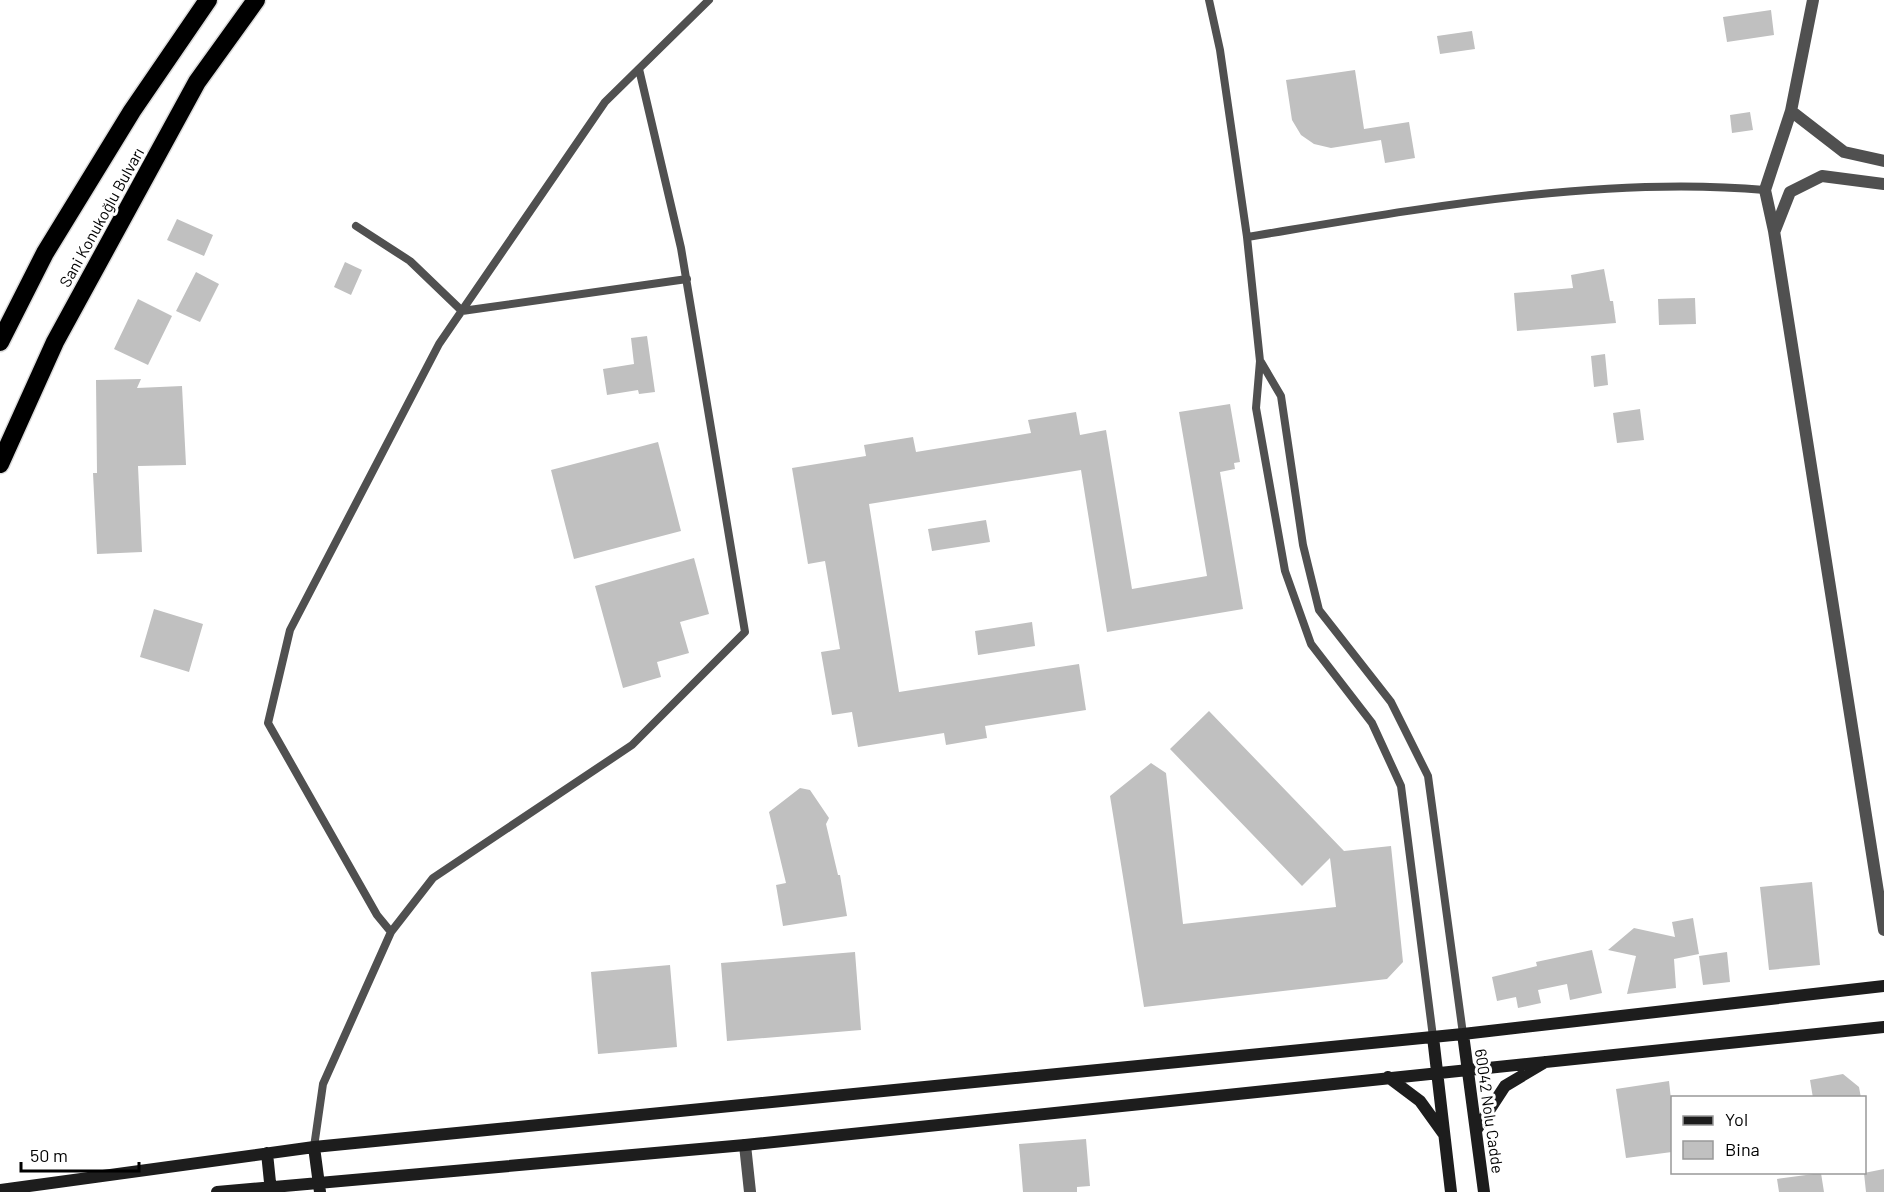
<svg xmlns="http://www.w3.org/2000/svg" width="1884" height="1192" viewBox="0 0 1884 1192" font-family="Barlow,sans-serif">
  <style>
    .building { fill: #c0c0c0 }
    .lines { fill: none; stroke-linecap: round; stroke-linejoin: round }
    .highway-casing { stroke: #dbdbdb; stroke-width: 21 }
    .lane { stroke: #505050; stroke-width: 8 }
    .street { stroke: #505050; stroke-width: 12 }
    .secondary { stroke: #1d1d1d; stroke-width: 12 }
    .highway { stroke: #000; stroke-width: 18 }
    .labels { text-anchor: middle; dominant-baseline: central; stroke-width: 6; stroke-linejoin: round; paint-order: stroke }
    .street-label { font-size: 16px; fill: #000; stroke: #fff }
  </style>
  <rect width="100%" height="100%" fill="#fff"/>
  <path class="building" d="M1771,10L1774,35L1727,42L1723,17Z
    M1472,31L1475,49L1440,54L1437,36Z
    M1355,70L1364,129L1409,122L1415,158L1385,163L1381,140L1331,148L1314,144L1301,135L1292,120L1286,80Z
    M1750,112L1753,130L1732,133L1730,115Z
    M177,219L213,235L204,256L167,240Z
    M345,262L362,270L351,295L334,287Z
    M1604,269L1610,301H1613L1616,323L1517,331L1514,293L1573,288L1571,275Z
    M196,272L219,284L200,322L176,311Z
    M1695,298L1696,324L1659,325L1658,299Z
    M138,299L172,316L148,365L114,349Z
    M647,336L655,392L639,394L638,390L607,395L603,369L634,364L631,338Z
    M1605,354L1608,385L1594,387L1591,356Z
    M141,379L137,388L182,386L186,465L138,466L142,552L97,554L93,473H97L96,380Z
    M1230,404L1240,462L1234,463L1235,469L1220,472L1243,609L1107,632L1081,470L869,504L899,692L1079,664L1086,710L985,726L987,738L946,745L944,733L858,747L852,712L832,715L821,652L840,649L825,561L808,564L792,468L866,456L864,445L913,437L916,452L1031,433L1028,420L1076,412L1080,435L1106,430L1132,589L1207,576L1179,412Z
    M1640,409L1644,440L1617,443L1613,413Z
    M658,442L681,531L574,559L551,470Z
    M986,520L990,542L932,551L928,529Z
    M694,558L709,614L680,622L689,653L657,662L661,677L623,688L595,586Z
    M154,609L203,624L189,672L140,657Z
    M1032,622L1035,646L978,655L975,631Z
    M1209,711L1344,851L1391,846L1403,962L1387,979L1144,1007L1110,796L1151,763L1166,773L1183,924L1336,907L1330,858L1302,886L1170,749Z
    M800,788L810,790L829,818L826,824L838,875H840L847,916L783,926L776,885L786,883L769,812Z
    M1812,882L1820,965L1769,970L1760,887Z
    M1693,918L1699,954L1674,959L1676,988L1627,994L1636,956L1608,950L1634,928L1675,937L1672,922Z
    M1592,950L1602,993L1570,1000L1567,984L1538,990L1541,1003L1518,1008L1516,997L1497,1001L1492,977L1537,966L1536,962Z
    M855,952L861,1030L727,1041L721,963Z
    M1727,952L1730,982L1703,985L1699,956Z
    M670,965L677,1047L598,1054L591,972Z
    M1843,1074L1859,1087L1861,1098H1813L1810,1080Z
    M1669,1081L1672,1108V1152L1626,1158L1616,1089Z
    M1086,1139L1090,1186L1077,1187V1192H1023L1019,1144Z
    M1884,1169V1192H1866L1864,1173Z
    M1821,1173L1824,1192H1779L1777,1179Z"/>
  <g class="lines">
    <g class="highway-casing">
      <path id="highway" d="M0,342L45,253L132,111L208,0
        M0,464L55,342L197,82L256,0"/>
    </g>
    <path class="lane" d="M1209,0L1220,50L1247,237
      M356,226L410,261L462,311L687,279
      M1261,362L1281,396L1303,545L1319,610L1391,702L1428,776L1463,1034
      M391,932L377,915L268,723L290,630L439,344L605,102L709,0
      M1433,1037L1401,786L1372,723L1311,644L1285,571L1256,408L1260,361L1247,237C1412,210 1598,175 1765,190
      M314,1147L323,1084L391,932L433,878L632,745L745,632L681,248L639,69"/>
    <path class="street" d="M1813,0L1791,111L1765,190L1774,231L1884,930
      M1791,111L1844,152L1884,161
      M1775,230L1790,192L1822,176L1884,184
      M745,1145L750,1192"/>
    <path class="secondary" d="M1463,1034L1484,1192
      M1433,1037L1451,1192
      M1388,1077L1420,1101L1443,1133
      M1477,1129L1505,1086L1545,1062
      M314,1147L320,1192
      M267,1153L271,1192
      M0,1190L314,1147L1463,1034L1884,986
      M217,1192L745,1145L1884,1027"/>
    <use href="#highway" class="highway"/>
  </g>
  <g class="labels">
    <g class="street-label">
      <text transform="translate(101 217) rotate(-61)">Sani Konukoğlu Bulvarı</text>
      <text transform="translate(1490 1111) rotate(82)">60042 Nolu Cadde</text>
    </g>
  </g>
  <rect x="1671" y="1096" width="195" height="78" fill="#ffffff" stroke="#999999" stroke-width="1.5"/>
  <rect x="1683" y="1116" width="30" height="9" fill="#1d1d1d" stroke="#999999" stroke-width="1.5"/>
  <text x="1725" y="1126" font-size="18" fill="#000000">Yol</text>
  <rect x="1683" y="1141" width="30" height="18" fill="#c0c0c0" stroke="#999999" stroke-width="1.5"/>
  <text x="1725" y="1156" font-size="18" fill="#000000">Bina</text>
  <path d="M21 1162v9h118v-9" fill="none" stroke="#000000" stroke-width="3"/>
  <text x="30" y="1162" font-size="18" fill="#000000" stroke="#ffffff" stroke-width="4.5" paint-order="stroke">50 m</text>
</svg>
